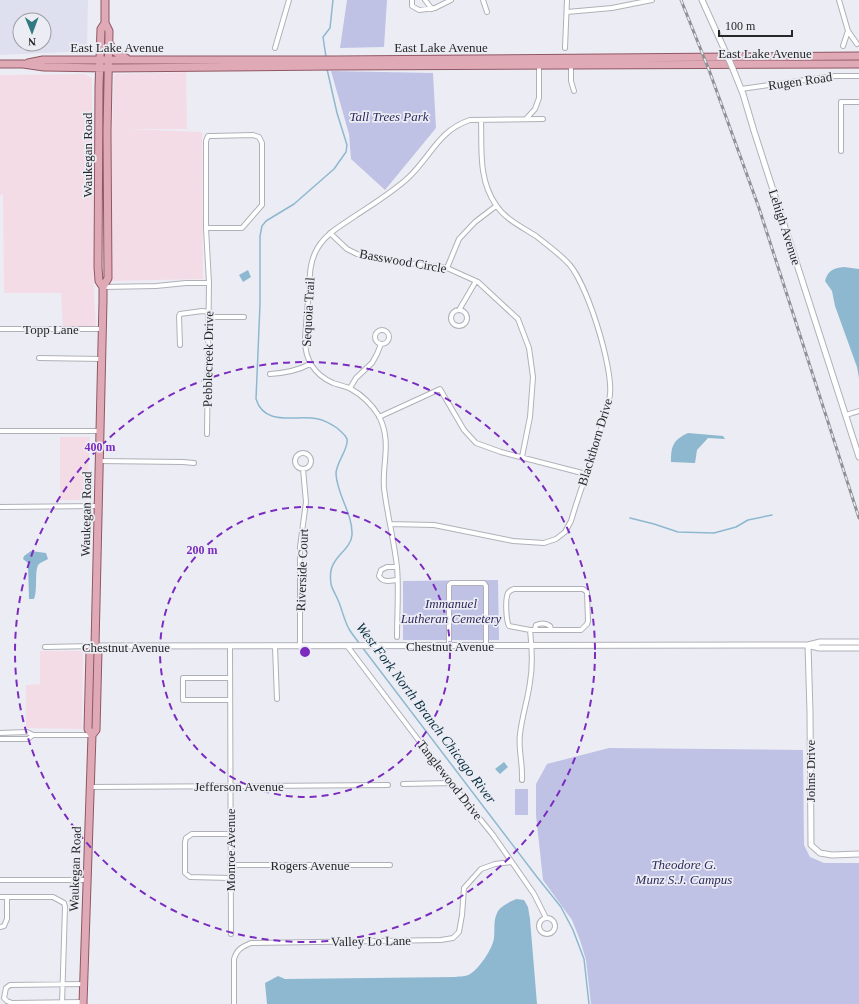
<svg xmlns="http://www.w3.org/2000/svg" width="859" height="1004" viewBox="0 0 859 1004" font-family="Georgia,serif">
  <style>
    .commercial { fill: #f4dce7 }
    .built { fill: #dfe0ef; fill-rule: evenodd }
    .green { fill: #bfc1e5 }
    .water { fill: #8db8d0 }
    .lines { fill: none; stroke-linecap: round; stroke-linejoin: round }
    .stream { stroke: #8db8d0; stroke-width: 1.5 }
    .minor-casing { stroke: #b0b1b8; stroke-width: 6 }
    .tertiary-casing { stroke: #b0b1b8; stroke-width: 7 }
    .primary-casing { stroke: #905764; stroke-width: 9 }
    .minor { stroke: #fff; stroke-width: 4 }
    .tertiary { stroke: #fff; stroke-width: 5 }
    .primary { stroke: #dfaab5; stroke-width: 7 }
    .rail-casing { stroke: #909195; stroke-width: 3 }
    .rail { stroke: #ecedf4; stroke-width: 1.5; stroke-dasharray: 4.5; stroke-linecap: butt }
    .tertiary-bridge-casing { stroke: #b0b1b8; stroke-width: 7; stroke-linecap: butt }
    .tertiary-bridge { stroke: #fff; stroke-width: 5 }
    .ring { fill: none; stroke: #7b2cbf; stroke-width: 2; stroke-dasharray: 7 5 }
    .labels { text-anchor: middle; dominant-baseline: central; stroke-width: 3.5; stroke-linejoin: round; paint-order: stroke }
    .street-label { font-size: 13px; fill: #262729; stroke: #ecedf4 }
    .park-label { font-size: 13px; font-style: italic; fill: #2c295c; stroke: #ecedf4 }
    .water-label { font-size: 14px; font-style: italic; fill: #072d3f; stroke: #ecedf4 }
    .centre { fill: #7b2cbf; stroke: #ecedf4; stroke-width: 2 }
    .ring-label { font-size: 12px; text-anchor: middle; font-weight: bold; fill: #7b2cbf; stroke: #ecedf4; stroke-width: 3.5; stroke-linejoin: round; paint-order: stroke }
  </style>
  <rect width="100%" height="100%" fill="#ecedf4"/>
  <path class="commercial" d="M186,72L187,129H130L202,132L203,279L112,281V128L114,74Z
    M85,74L92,78L94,293L96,327H63L61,293H4L3,195H0V75Z
    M60,437H90L87,500H60Z
    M40,651H83L82,729L26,728V685L40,684Z"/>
  <path class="built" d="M0,0H88L87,51L0,55ZM20,20H44V44H20Z"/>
  <path class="green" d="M347,0H387L384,47L340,48Z
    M331,71L433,73L436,128L385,190L351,159L349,134Z
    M498,580L499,640H403V581Z
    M609,748L803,750L804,845L810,857L824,863H859V1004H591L586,960L580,940L572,920L543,880L536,815V784L547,764Z
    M528,789V815H515V789Z"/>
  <path class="water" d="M844,267L859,269V378L857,367L835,306L832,291L825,281C828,270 834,268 844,267Z
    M248,270L251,277L243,282L239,275Z
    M688,433L723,436L725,439L708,438L697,450L695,463L671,462C671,446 673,440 688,433Z
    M31,551L46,553L48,559C45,561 41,562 39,564C34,569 38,590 34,599H29L28,563L23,559L24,556Z
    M504,762L508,767L500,774L495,769Z
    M516,899L524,900L528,907L530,919L537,1004H267L265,983L278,976L285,979L455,977C460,976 466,977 470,974C479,969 493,948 494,938C495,931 493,921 497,913C500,906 510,902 516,899Z"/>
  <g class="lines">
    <path class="stream" d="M326,57L323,37L330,28L333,0
      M327,69L337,113L347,145L346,152L334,169L294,204L266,221L262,226L260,236V304L256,399C265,428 298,414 318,419C324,420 331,424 337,428C340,431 345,434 347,439C349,449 336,462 336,474C337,495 353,514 352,535C351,547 339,553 334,563C330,569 330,577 331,584C332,589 336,595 338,600C342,609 344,620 349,629C352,634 356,639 360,644
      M630,518L654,524L678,532L714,533L736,527L748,520L772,515
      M362,647L537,877L561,907L573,930L584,959L589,1004"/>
    <g class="minor-casing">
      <path id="minor" d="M412,0V6L419,10L435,8L451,0
        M425,0L432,9
        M483,0L487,12
        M839,0L848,31L843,46
        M567,12L612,8L652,0
        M848,31L857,44
        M275,48L289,0
        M565,48L567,0
        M571,64V81L574,91
        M741,89L835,76H859
        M526,119L535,109L539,98V64
        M841,151V102H859
        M206,228H242L262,205V143L259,137L253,135L212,136H208L206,141V228L209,283L207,434
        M330,233L347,249L357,254L370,258L447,268L478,282L518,319L529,348L533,377L530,417L522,457
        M447,268L459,239L475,222L496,206
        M103,287L156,286L186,283H209
        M459,310L476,281
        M451 318a8 8 0 1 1 16 0a8 8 0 1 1-16 0Z
        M209,317H244
        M0,329H102
        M375 337a7 7 0 1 1 14 0a7 7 0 1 1-14 0Z
        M180,345L179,316L180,314L202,311L209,312
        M39,358L102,359
        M270,374C285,373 297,371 310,364
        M350,388L356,378L372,363L377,354L381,344
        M846,415L859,411
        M379,417L440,389L464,430L476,443L501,452L586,474
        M0,431H100
        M295 461a8 8 0 1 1 16 0a8 8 0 1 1-16 0Z
        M99,461L183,462L194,463
        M0,507L98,506
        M390,524L434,525L513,541L544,543L556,539L565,532L571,521C580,490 592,460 601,429C604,417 609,406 610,394C613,367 586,278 566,261C557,252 546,244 536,236C522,227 505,219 496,205C478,179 482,149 481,120
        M397,567H387L381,570L379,576C383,583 390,581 397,580
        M535,629L536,625C541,623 546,623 550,626L551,629
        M397,637C397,614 399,589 397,567C394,540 387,514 384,488C382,463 392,442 379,416C372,405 362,395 351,389C345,386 339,385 333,383C315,375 305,360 305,340C306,324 307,308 309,292C310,278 309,266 315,253C323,235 339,227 355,216C373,204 393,192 409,177C431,156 439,130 470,120L543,119
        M449,646V585L451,583H484L486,586V646
        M45,647L94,646
        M230,647L231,934
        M275,647L277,699
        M300,647V547L306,502L303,469
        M348,647L451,783L493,835L534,894L546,918
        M230,678H183V700H230
        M0,733L27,732L33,735H92
        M0,739H28L33,735
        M522,780C523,764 518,749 520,734C522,716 528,699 530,682C533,665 532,647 530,630H581L587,624L588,621L587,592L583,589H514C511,590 510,590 508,593C505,599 506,620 509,626L530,630
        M403,784L451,783
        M89,787L388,785
        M230,834H192L186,838L185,842V873L190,877L230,878
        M230,865H390
        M0,880H87
        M0,897H53L64,903L65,907L62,1004
        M539 926a8 8 0 1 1 16 0a8 8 0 1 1-16 0Z
        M0,927L4,926L7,919V898
        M83,1002L12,1003L7,1001L4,998L6,988L10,985L84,984
        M234,1004V959C237,949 242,947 251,943L441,940L453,938L459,932L462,915L464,888L481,869L495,864L511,862"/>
    </g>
    <g class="tertiary-casing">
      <path id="tertiary" d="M702,0L726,53
        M733,69L743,94L754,131L859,457
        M808,645L810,712L811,845L820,853L832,855L859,854
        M95,646L808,645L820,642H859
        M811,646L819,648H859"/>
    </g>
    <g class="primary-casing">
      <path id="primary" d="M109,43L115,52L126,58
        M28,63L43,60H333L859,56
        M0,64H23L44,67L108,68L333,66L859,64
        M103,287L99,281L98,267L99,87L101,29L105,23
        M92,735L96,730L98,651L95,646L103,301V287L108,278L107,132L109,31L105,23V0
        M83,1004L92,735L88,729L90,651L95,646"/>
    </g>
    <use href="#minor" class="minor"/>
    <use href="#tertiary" class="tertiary"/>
    <use href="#primary" class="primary"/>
    <g class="rail-casing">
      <path id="rail" d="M681,0L709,70L759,208L859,518"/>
    </g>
    <use href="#rail" class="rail"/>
    <g class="tertiary-bridge-casing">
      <path id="tertiary-bridge" d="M726,53L733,69"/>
    </g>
    <use href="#tertiary-bridge" class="tertiary-bridge"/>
  </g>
  <g class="ring">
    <circle cx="305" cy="652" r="145"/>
    <circle cx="305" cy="652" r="290"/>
  </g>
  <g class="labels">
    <g class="street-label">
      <text x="117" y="47">East Lake Avenue</text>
      <text x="441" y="47">East Lake Avenue</text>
      <text x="765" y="53">East Lake Avenue</text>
      <text transform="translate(800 81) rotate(-8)">Rugen Road</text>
      <text transform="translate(87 155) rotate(-90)">Waukegan Road</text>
      <text transform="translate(785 227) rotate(72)">Lehigh Avenue</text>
      <text transform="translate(403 261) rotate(10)">Basswood Circle</text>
      <text transform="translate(308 312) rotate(-87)">Sequoia Trail</text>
      <text x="51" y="329">Topp Lane</text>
      <text transform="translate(208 359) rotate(-89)">Pebblecreek Drive</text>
      <text transform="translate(595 442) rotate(-73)">Blackthorn Drive</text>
      <text transform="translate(86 514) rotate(-89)">Waukegan Road</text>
      <text transform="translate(302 570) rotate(-88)">Riverside Court</text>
      <text x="450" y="646">Chestnut Avenue</text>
      <text x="126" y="647">Chestnut Avenue</text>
      <text transform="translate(810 771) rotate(-90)">Johns Drive</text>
      <text transform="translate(450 780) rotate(52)">Tanglewood Drive</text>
      <text x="239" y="786">Jefferson Avenue</text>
      <text transform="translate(230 850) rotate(-90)">Monroe Avenue</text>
      <text x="310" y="865">Rogers Avenue</text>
      <text transform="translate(75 869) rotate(-88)">Waukegan Road</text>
      <text transform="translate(371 941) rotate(-1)">Valley Lo Lane</text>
    </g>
    <g class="park-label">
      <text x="389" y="116">Tall Trees Park</text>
      <text x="451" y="603">Immanuel<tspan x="451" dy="15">Lutheran Cemetery</tspan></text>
      <text x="684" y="864">Theodore G.<tspan x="684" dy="15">Munz S.J. Campus</tspan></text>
    </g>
    <g class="water-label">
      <text transform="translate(426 713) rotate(53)">West Fork North Branch Chicago River</text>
    </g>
  </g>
  <circle cx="305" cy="652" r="6" class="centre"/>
  <g class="ring-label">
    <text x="100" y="451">400 m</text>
    <text x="202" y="554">200 m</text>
  </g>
  <g transform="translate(32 32) rotate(179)"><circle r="19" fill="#ecedf4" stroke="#9d9ea3"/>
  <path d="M0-3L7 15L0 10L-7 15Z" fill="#30797d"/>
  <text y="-6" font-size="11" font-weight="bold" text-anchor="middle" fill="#262729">N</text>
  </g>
  <path d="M719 30v6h73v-6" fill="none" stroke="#262729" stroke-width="2"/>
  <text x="725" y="30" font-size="12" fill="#262729" stroke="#ecedf4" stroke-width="3" paint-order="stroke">100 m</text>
</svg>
